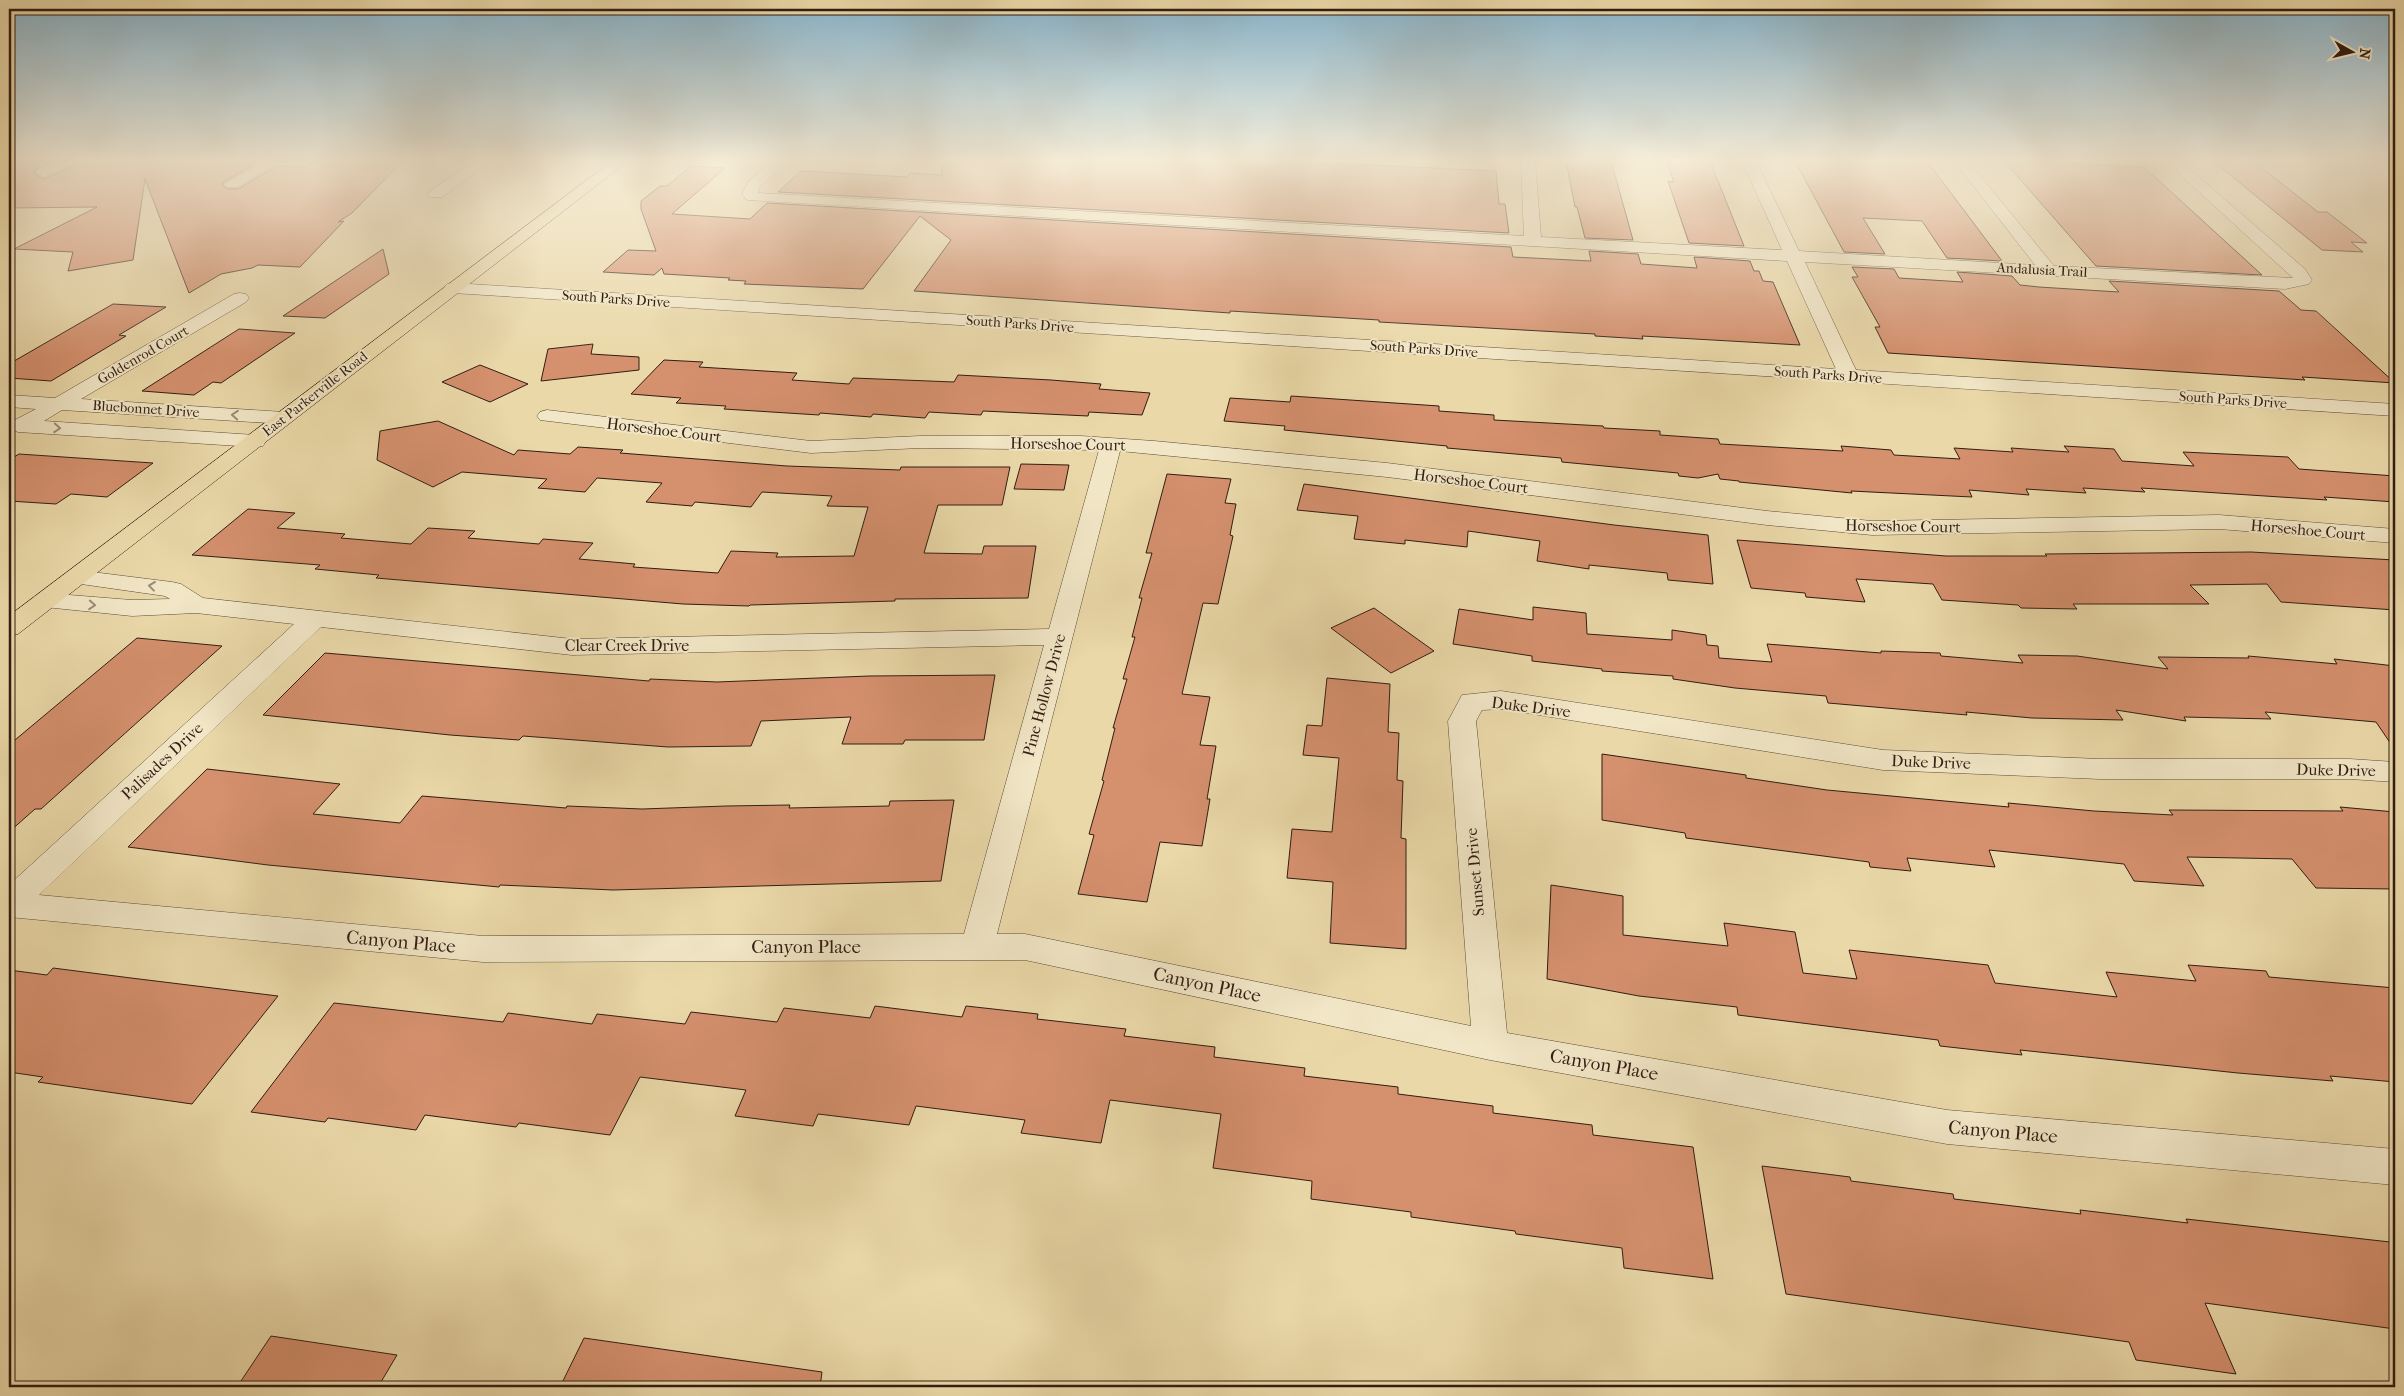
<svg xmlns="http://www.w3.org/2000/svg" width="2404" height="1396" viewBox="0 0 2404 1396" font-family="'IM FELL French Canon',serif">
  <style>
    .building { fill: #d5906e; stroke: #311c13 }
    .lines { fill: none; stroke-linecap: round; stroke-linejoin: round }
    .minor-casing { stroke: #5f4b38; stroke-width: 1 }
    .major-casing { stroke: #311c13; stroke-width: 1 }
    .minor { fill: #f1e6c6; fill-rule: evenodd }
    .major { fill: #ead8a8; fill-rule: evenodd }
    .oneway { stroke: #9b8b75 }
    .labels { text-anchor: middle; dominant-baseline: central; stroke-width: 4; stroke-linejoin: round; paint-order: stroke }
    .far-street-label { font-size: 14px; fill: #311c13; stroke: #f1e6c6 }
    .street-label { font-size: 16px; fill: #311c13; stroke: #f1e6c6 }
    .near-street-label { font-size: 19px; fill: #311c13; stroke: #f1e6c6 }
  </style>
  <rect width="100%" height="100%" fill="#ead8a8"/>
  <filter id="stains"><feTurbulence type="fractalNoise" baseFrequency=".004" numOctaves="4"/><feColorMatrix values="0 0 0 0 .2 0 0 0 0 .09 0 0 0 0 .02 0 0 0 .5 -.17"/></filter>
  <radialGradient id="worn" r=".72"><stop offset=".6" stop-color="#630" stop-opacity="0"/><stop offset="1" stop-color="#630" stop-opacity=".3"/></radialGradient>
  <path class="building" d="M9,161H53L34,171V174L44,179L75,166L78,161H176L254,165L223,182V185L227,189H238L277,166L304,167L317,161H403L352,213L338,222L344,221L300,267L258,265L252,268L221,274L189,293L145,179L133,260L68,271L73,252L14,249L97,207L9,208Z
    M942,161H1286L1496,171L1499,204H1505L1509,233L778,192L801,171L907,177L910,173L942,175Z
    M1566,161H1611L1633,240L1585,238L1577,207H1575Z
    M1666,161H1710L1744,246L1689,243L1668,181L1674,182Z
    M1795,161H1927L2002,261L1947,258L1922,221L1863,218L1885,254L1844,252Z
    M2004,161L2144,167L2262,275L2096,266Z
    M2213,161H2253L2318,212H2327L2367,243L2351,242L2363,252L2322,250Z
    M691,166L725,168L672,214L750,219L767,203L1511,247L1513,257L1591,261L1589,251L1638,254L1641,264L1697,268L1694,257L1750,261L1754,271H1759L1763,281L1773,282L1800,345L1642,336L1643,339L1595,336V334L1379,322V320L1230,311V313L914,291L951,240L920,216L863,289L744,284L746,281L728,280L730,278L664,274L662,268L654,275L603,272L628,250L656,251L641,209V201L660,186H667Z
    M383,249L389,274L325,318L283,316Z
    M1852,267L1894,269L1899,278L1963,282L1957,272L2012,276L2020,285L2039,287L2119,292L2109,281L2279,291L2301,310L2316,311L2395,383L2302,377L2305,380L1888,353L1875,327H1880L1852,277H1858Z
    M113,304L166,307L119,335L126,336L51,381L9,378V364Z
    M239,329L295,333L221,383L213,382L194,395L142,391Z
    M593,344L591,354L639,357V370L541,381L548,349Z
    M664,360L703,362L699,367L797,373L792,380L849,384L853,378L954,382L958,375L1051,380L1101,384L1099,389L1150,393L1142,415L1089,412L1088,416L983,411L981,415L929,412L925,418L873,414L871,417L820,413L819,415L724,409L726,406L676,403L681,398L631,394Z
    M480,365L528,384L490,402L442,382Z
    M1291,396L1439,406V411L1494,415V420L1603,426L1604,428L1660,431V435L1718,439L1720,444L1843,451L1841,446L1891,450L1894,455L1960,459L1954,448L2013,452L2011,448L2069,452L2064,446L2114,449L2122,461L2194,466L2183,452L2288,457L2299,469L2395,476V502L2324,497L2327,500L2141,488L2145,492L2083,488L2086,493L2026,489L2029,495L1969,490L1972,497L1851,491L1852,493L1739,482V481L1720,479L1718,474L1698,478L1679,476L1678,473L1562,462L1561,458L1447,448V446L1284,430L1285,426L1224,421L1230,398L1290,402Z
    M438,421L514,455L518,450L570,454L578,447L623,450L620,453L787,466L900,470L901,467H1010L1002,505H938L924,553L982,554L984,546H1036L1028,598L895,599V601L750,605L749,606L683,604L376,578L379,575L315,569L320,565L192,555L248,509L295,513L277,528L345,534L341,538L411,544L428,528L475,531L468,538L539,544L543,539L593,543L579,559L635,564L633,567L718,573L731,551L778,553L776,557L854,556L868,507L827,506L832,496L762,492L751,507L695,502L692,506L646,502L662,483L597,478L585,492L538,488L547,479L462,472L433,487L377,460L380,431Z
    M19,454L93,459L153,463L107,497L71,494L56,504L9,501V460Z
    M1021,464L1069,465L1064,490L1014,489Z
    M1167,474L1231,479L1225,503L1236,504L1230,535L1233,536L1218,604L1203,603L1182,694L1210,697L1200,745L1216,746L1207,799H1210L1202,846L1160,842L1147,902L1078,894L1094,835L1089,834L1104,781L1102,780L1115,728H1113L1127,679H1123L1135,637H1132L1142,598H1139L1152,553H1146Z
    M1304,484L1614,525L1708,535L1713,584L1668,580L1667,573L1589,565V569L1537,561L1540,541L1468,531L1467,547L1405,540V544L1354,539L1358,516L1297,510Z
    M1737,540L1946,556H2047L2045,554L2251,552L2395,560V610L2281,602L2267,584L2190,585L2209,604H2073L2077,609L2021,608L2018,605L1942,600L1933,584L1856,579L1865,602L1806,597L1805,593L1751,588Z
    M1533,607L1586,613L1587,634L1672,640V630L1706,635L1707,645L1718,646L1719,658L1772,662L1767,644L1881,653V651L1940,653L1941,656L2023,663L2018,655L2077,656L2168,669L2158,657L2249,658L2248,656L2337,664L2334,659L2395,666V750L2376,722L2265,712L2271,719L2184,717L2186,721L2116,710L2123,720L2032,718L1966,712L1967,715L1828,703L1826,696L1735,688L1673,679V676L1602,671V669L1532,661V656L1453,644L1459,609L1533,620Z
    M1374,608L1434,651L1391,673L1331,628Z
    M137,638L222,646L41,809H35L9,832V745Z
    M325,653L649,681L650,679L717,682L869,676L995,675L984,740H905L903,744H842L851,717L761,721L751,746L668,747L523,736L519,740L450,735L263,715Z
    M1327,678L1390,684L1388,732L1399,733L1397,780L1403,781L1401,838L1406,839V949L1330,943L1333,882L1287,878L1292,829L1332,832L1339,758L1303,755L1307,725L1322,726Z
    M1602,754L1746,775V778L1827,790L2009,807L2008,803L2094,811L2173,815L2169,810L2343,811L2340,807L2395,812V889L2316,888L2292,859L2187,857L2204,886L2134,881L2124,864L1989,850L1995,867L1907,858L1911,871L1870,867L1869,862L1686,838L1685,833L1602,820Z
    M207,769L340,784L313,814L400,823L422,796L566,808L567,806L642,809L726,806L790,805L789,808L889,806L890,801L954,800L941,881L613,890L500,885L499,887L268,865L128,847Z
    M1551,885L1623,896V935L1728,946L1724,923L1795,932L1803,973L1857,979L1849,950L1988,965L1995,983L2117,997L2106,972L2196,981L2188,965L2266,971L2269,977L2395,988V1082L2330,1076L2333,1081L2238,1073L2020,1050L2022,1055L1940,1046L1938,1040L1738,1015L1737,1007L1639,996L1547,979Z
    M53,968L131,978L278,996L192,1104L38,1082L43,1077L9,1072V970L47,975Z
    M334,1003L503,1022L508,1013L592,1024L597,1014L685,1024L691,1012L777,1022L784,1008L870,1018L875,1006L962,1017L966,1006L1038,1014L1037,1019L1126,1029L1124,1036L1215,1047L1214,1057L1305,1068L1304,1076L1398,1087V1094L1493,1106V1113L1592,1125L1593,1135L1693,1147L1713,1279L1624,1268L1622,1248L1516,1234L1515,1231L1411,1217V1212L1311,1199L1312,1181L1213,1168L1221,1114L1110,1100L1101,1143L1021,1133L1025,1120L916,1106L909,1125L818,1114L813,1126L735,1116L746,1090L640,1077L610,1135L519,1123L516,1127L425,1115L416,1130L328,1118L325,1122L251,1112Z
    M1762,1166L1850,1177L1851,1181L1953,1194L1954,1199L2081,1214L2080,1210L2188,1223L2186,1219L2390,1242L2395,1252V1329L2205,1303L2236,1374L2136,1360L2129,1342L1786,1294Z
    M271,1336L397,1355L378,1387H237Z
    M584,1338L822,1372L820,1387H560Z"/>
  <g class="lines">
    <g class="minor-casing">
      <path id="minor" d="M57,161H76L74,164L43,177L35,172L38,169Z
        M265,161H282L237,187H227L224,184Z
        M475,161H491L442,197H430L428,194L430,191Z
        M772,161H787L760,187L758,193L1524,236L1521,161H1535L1541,237L1782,250L1742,161H1756L1799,251L2035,265L1954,161H1968L2054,266L2293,278L2165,161H2180L2305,269L2312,280L2309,284L2285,289L1805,262L1856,370L2395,404V416L453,293L447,292L444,288L447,284L453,283L1836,369L1787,261L747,200L742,194L748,182Z
        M240,293L246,294L249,298L246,302L81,399L284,412L291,414L294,418L291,422L284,424L62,410L44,421L255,435L263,436L266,441L263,446L255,447L18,432L9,428L11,422L36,409L9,407V395L55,398L234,294Z
        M547,410L811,441L920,436H1081L1154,441L1387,463L1767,511L1872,521L2219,515L2395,529V543L2219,529L1872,535L1767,525L1387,477L1120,451L997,934H1025L1471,1026L1448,721L1462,695L1501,691L1883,750L2100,759H2350L2395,762V782L2350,779H2100L1883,770L1501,709L1482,710L1476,721L1507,1033L1947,1110L2395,1149V1185L1947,1144L1490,1060L1025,960L483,962L9,917V885L294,624L196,613L132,616L35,606L31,601L35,596L44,593L132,600L170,599L165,596L67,582L64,577L67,572L76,570L172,582L181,584L203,598L572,639L1049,629L1099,450L920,448L811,453L540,420L537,416L540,412ZM321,627L572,655L1044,645L964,934L483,936L39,895Z"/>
    </g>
    <g class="major-casing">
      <path id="major" d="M612,161H628L18,634L9,636V616Z"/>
    </g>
    <use href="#minor" class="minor"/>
    <use href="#major" class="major"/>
  </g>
  <defs><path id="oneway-chevron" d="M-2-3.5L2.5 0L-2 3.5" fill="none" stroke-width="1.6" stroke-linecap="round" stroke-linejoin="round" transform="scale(1.25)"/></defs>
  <g class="oneway">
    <use href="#oneway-chevron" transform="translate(235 415) rotate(-176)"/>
    <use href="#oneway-chevron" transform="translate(57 428) rotate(4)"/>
    <use href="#oneway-chevron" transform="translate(152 586) rotate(-173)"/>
    <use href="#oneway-chevron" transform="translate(92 605) rotate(4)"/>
  </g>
  <linearGradient id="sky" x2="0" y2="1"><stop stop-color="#88b6cf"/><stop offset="0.45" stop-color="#f6edd8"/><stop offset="1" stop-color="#f6edd8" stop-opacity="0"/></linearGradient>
  <rect width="2404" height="356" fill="url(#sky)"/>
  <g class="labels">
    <g class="far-street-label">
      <text transform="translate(2042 270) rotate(3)">Andalusia Trail</text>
      <text transform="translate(616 299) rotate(4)">South Parks Drive</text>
      <text transform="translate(1020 324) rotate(4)">South Parks Drive</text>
      <text transform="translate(1424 349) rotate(4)">South Parks Drive</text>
      <text transform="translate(143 355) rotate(-30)">Goldenrod Court</text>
      <text transform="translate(1828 375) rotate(4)">South Parks Drive</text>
      <text transform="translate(315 394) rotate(-38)">East Parkerville Road</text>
      <text transform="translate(2233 400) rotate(4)">South Parks Drive</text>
      <text transform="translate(146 409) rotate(4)">Bluebonnet Drive</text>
    </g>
    <g class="street-label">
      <text transform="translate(664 430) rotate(7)">Horseshoe Court</text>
      <text transform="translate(1068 444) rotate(1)">Horseshoe Court</text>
      <text transform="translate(1471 481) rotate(7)">Horseshoe Court</text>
      <text transform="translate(1903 526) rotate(1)">Horseshoe Court</text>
      <text transform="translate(2308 530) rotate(5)">Horseshoe Court</text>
      <text x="627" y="645">Clear Creek Drive</text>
      <text transform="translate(1044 695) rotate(-75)">Pine Hollow Drive</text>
      <text transform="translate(1531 707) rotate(7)">Duke Drive</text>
      <text transform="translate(162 761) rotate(-43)">Palisades Drive</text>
      <text transform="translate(1931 762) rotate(2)">Duke Drive</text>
      <text transform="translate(2336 770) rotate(1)">Duke Drive</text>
      <text transform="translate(1475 872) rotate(-95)">Sunset Drive</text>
    </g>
    <g class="near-street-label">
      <text transform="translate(401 942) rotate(5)">Canyon Place</text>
      <text x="806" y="947">Canyon Place</text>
      <text transform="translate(1207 985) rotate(12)">Canyon Place</text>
      <text transform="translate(1604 1065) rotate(10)">Canyon Place</text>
      <text transform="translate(2003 1132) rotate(5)">Canyon Place</text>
    </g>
  </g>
  <rect width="2404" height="1396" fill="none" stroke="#ead8a8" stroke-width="30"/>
  <rect x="10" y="10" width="2384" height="1376" fill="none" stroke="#311c13" stroke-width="2.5"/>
  <rect x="15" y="15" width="2374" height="1366" fill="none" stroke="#311c13"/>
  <g transform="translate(2352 52) rotate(98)" stroke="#f1e6c6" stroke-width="4" paint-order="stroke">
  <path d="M0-4L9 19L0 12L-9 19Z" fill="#311c13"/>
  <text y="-8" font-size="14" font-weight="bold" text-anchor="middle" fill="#311c13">N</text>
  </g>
  <rect width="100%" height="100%" filter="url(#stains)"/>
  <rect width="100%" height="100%" fill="url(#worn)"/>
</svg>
